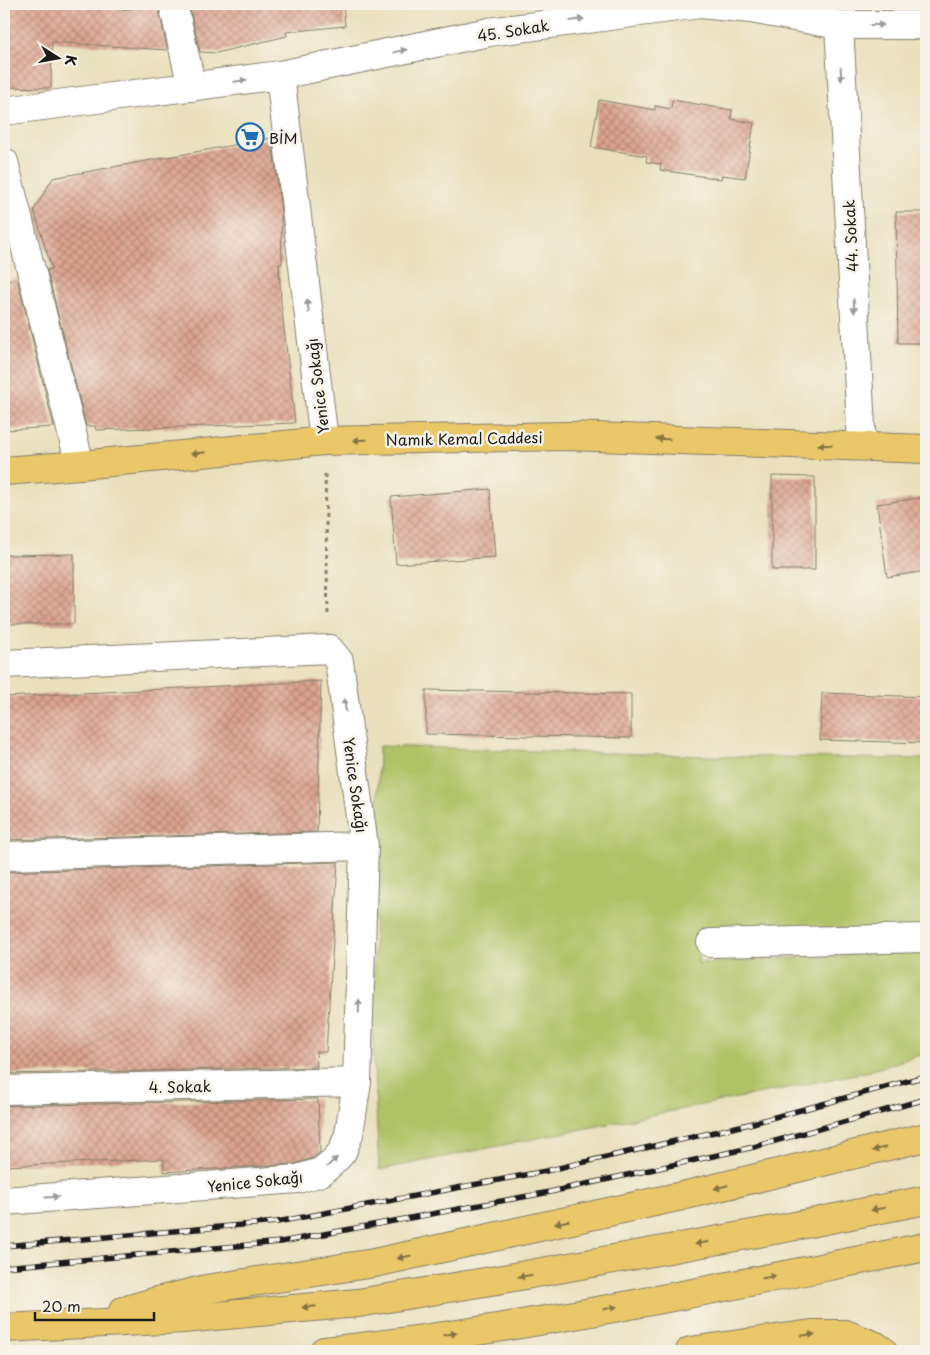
<svg xmlns="http://www.w3.org/2000/svg" width="930" height="1355" viewBox="0 0 930 1355" font-family="'Playpen Sans',sans-serif">
  <style>
    .green { fill: #b0c266; stroke: #666f41 }
    .building { fill: url(#building-cross-hatch) }
    .lines { fill: none; stroke-linecap: round; stroke-linejoin: round }
    .minor-casing { stroke: #837e6c; stroke-width: 30 }
    .major-casing { stroke: #837e6c; stroke-width: 30 }
    .path { stroke: #837e6c; stroke-width: 3; stroke-dasharray: 4 4; stroke-linecap: butt }
    .minor { stroke: #fff; stroke-width: 28 }
    .major { stroke: #eac769; stroke-width: 28 }
    .rail-casing { stroke: #1c1c1c; stroke-width: 5.5 }
    .rail { stroke: #f7f3e8; stroke-width: 4; stroke-dasharray: 11; stroke-linecap: butt }
    .oneway { fill: #999 }
    .oneway2 { fill: #837242 }
    .labels { text-anchor: middle; dominant-baseline: central; stroke-width: 5; stroke-linejoin: round; paint-order: stroke }
    .street-label { font-size: 15px; fill: #1c1c1c; stroke: #f7f3e8 }
    .poi-label { font-size: 15px; fill: #1c1c1c; stroke: #f7f3e8; text-anchor: start }
  </style>
  <defs>
    <pattern id="building-cross-hatch" width="8" height="8" patternUnits="userSpaceOnUse" patternTransform="scale(1.25)"><rect width="8" height="8" fill="#dda38f"/><path d="M0 0l8 8M0 8l8-8" fill="none" stroke="#b28474"/></pattern>
  </defs>
  <rect width="100%" height="100%" fill="#f7f3e8"/>
  <filter id="ink" filterUnits="userSpaceOnUse"><feTurbulence type="fractalNoise" baseFrequency=".02" numOctaves="2"/><feDisplacementMap in="SourceGraphic" scale="10" xChannelSelector="R" yChannelSelector="G"/><feConvolveMatrix kernelMatrix="1 2 1 2 8 2 1 2 1" color-interpolation-filters="sRGB"/></filter>
  <filter id="wash" filterUnits="userSpaceOnUse"><feTurbulence type="fractalNoise" baseFrequency=".0096" numOctaves="4" result="noise"/><feDisplacementMap in="SourceGraphic" scale="20" xChannelSelector="R" yChannelSelector="G"/><feGaussianBlur stdDeviation="1.12" result="paint"/><feColorMatrix in="noise" values="0 0 0 0 0 0 0 0 0 0 0 0 0 0 0 0 0 1.4 0 .05"/><feComposite in="paint" operator="in"/></filter>
  <g filter="url(#wash)">
    <rect width="100%" height="100%" fill="#eae0bd"/>
    <path class="green" d="M379,746L705,756L926,759V929L700,928L698,963L926,951V1053L866,1072L379,1170L372,1027Z"/>
    <g id="blocks">
      <path class="building" d="M4,4H121L123,10L158,4L167,50L52,42L51,88L4,87Z
        M189,4H343L345,26L286,32L287,36L216,53L200,52Z
        M599,100L655,110V106L671,109L672,100L732,110L731,119L754,123L745,178L722,175L721,179L660,170L661,164L646,162L647,156L591,147Z
        M272,138L281,212L282,264H279L281,302L295,423L96,430L95,426H86L47,270L52,269L34,210L53,178Z
        M896,212H926V343H898Z
        M17,278L54,427L4,430V282Z
        M772,476L815,477V570H772Z
        M490,489L495,557L396,564L391,497Z
        M926,497V571L887,577L877,504Z
        M74,554V624H4V555Z
        M321,681L317,832L4,840V697Z
        M426,690L631,694V738L426,734Z
        M822,693L926,697V743L820,740Z
        M338,862L326,1052H316L317,1067L4,1074V872Z
        M318,1099L320,1152L313,1158L295,1164L164,1172V1159L4,1166V1106Z"/>
    </g>
  </g>
  <g filter="url(#ink)">
    <use href="#blocks" fill-opacity="0" stroke="#837e6c" stroke-width="1"/>
    <g class="lines">
      <g class="minor-casing">
        <path id="minor" d="M173,4L192,87
          M839,25L862,446
          M280,75L324,441
          M4,111L280,75L489,32L700,4L751,9L839,25H926
          M4,162L80,465
          M4,664L329,649L339,661L364,846L357,1082L349,1134L342,1152L334,1161L321,1172L298,1179L4,1201
          M4,856L364,846
          M711,943L926,938
          M4,1090L357,1082"/>
      </g>
      <g class="major-casing">
        <path id="major" d="M4,471L80,465L324,441L568,436L926,449
          M123,1311L161,1300L206,1289L374,1263L682,1196L926,1137
          M4,1328L183,1319L358,1303L503,1279L785,1228L926,1200
          M324,1351C526,1330 726,1286 926,1247
          M690,1351L812,1334H845L876,1346L883,1351"/>
      </g>
      <path class="path" d="M325,474L328,616"/>
      <use href="#minor" class="minor"/>
      <use href="#major" class="major"/>
      <g class="rail-casing">
        <path id="rail" d="M4,1246L277,1222L546,1171L749,1124L926,1076
          M4,1267L281,1242L550,1192L754,1147L926,1099"/>
      </g>
      <use href="#rail" class="rail"/>
    </g>
    <defs><path id="oneway-solid" d="M-6-.8H1V-3.2L6.5 0L1 3.2V.8H-6Z" transform="scale(1.25)"/></defs>
    <g class="oneway">
      <use href="#oneway-solid" transform="translate(577 20) rotate(-8)"/>
      <use href="#oneway-solid" transform="translate(877 25)"/>
      <use href="#oneway-solid" transform="translate(400 51) rotate(-12)"/>
      <use href="#oneway-solid" transform="translate(841 74) rotate(87)"/>
      <use href="#oneway-solid" transform="translate(240 81) rotate(-8)"/>
      <use href="#oneway-solid" transform="translate(308 306) rotate(-97)"/>
      <use href="#oneway-solid" transform="translate(854 306) rotate(87)"/>
      <use href="#oneway-solid" transform="translate(345 705) rotate(-98)"/>
      <use href="#oneway-solid" transform="translate(359 1006) rotate(-88)"/>
      <use href="#oneway-solid" transform="translate(332 1162) rotate(-43)"/>
      <use href="#oneway-solid" transform="translate(52 1197) rotate(-4)"/>
    </g>
    <g class="oneway2">
      <use href="#oneway-solid" transform="translate(663 439) rotate(-178)"/>
      <use href="#oneway-solid" transform="translate(360 440) rotate(179)"/>
      <use href="#oneway-solid" transform="translate(825 445) rotate(-178)"/>
      <use href="#oneway-solid" transform="translate(198 453) rotate(174)"/>
      <use href="#oneway-solid" transform="translate(879 1149) rotate(166)"/>
      <use href="#oneway-solid" transform="translate(721 1187) rotate(166)"/>
      <use href="#oneway-solid" transform="translate(878 1209) rotate(169)"/>
      <use href="#oneway-solid" transform="translate(562 1222) rotate(168)"/>
      <use href="#oneway-solid" transform="translate(702 1243) rotate(170)"/>
      <use href="#oneway-solid" transform="translate(404 1257) rotate(168)"/>
      <use href="#oneway-solid" transform="translate(525 1276) rotate(170)"/>
      <use href="#oneway-solid" transform="translate(769 1277) rotate(-11)"/>
      <use href="#oneway-solid" transform="translate(309 1307) rotate(175)"/>
      <use href="#oneway-solid" transform="translate(610 1308) rotate(-11)"/>
      <use href="#oneway-solid" transform="translate(450 1334) rotate(-9)"/>
      <use href="#oneway-solid" transform="translate(808 1335) rotate(-6)"/>
    </g>
  </g>
  <defs>
    <g id="supermarket-ring" transform="scale(1.4375)"><circle r="9.5" fill="#f7f3e8" stroke="#1f6fb2" stroke-width="1.5"/><path d="M-6-5.5h2.5l.6 2H6L4.5 2H-2.5L-4.4-4H-6ZM-1.5 3.2a1.3 1.3 0 1 0 .1 0ZM3 3.2a1.3 1.3 0 1 0 .1 0Z" fill="#1f6fb2"/></g>
  </defs>
  <g fill-rule="evenodd">
    <use href="#supermarket-ring" x="250" y="137"/>
  </g>
  <g class="labels">
    <g class="street-label">
      <text transform="translate(513 30) rotate(-9)">45. Sokak</text>
      <text transform="translate(850 236) rotate(-93)">44. Sokak</text>
      <text transform="translate(317 386) rotate(-97)">Yenice Sokağı</text>
      <text transform="translate(464 438) rotate(-1)">Namık Kemal Caddesi</text>
      <text transform="translate(356 785) rotate(82)">Yenice Sokağı</text>
      <text transform="translate(180 1086) rotate(-1)">4. Sokak</text>
      <text transform="translate(255 1181) rotate(-6)">Yenice Sokağı</text>
    </g>
    <g class="poi-label">
      <text x="269" y="137">BİM</text>
    </g>
  </g>
  <rect width="930" height="1355" fill="none" stroke="#f7f3e8" stroke-width="20"/>
  <g transform="translate(58 58) rotate(101)" stroke="#f7f3e8" stroke-width="4" paint-order="stroke">
  <path d="M0-4L9 19L0 12L-9 19Z" fill="#1c1c1c"/>
  <text y="-8" font-size="14" font-weight="bold" text-anchor="middle" fill="#1c1c1c">K</text>
  </g>
  <path d="M35 1312v8h119v-8" fill="none" stroke="#1c1c1c" stroke-width="2.5"/>
  <text x="42" y="1312" font-size="15" fill="#1c1c1c" stroke="#f7f3e8" stroke-width="4" paint-order="stroke">20 m</text>
</svg>
